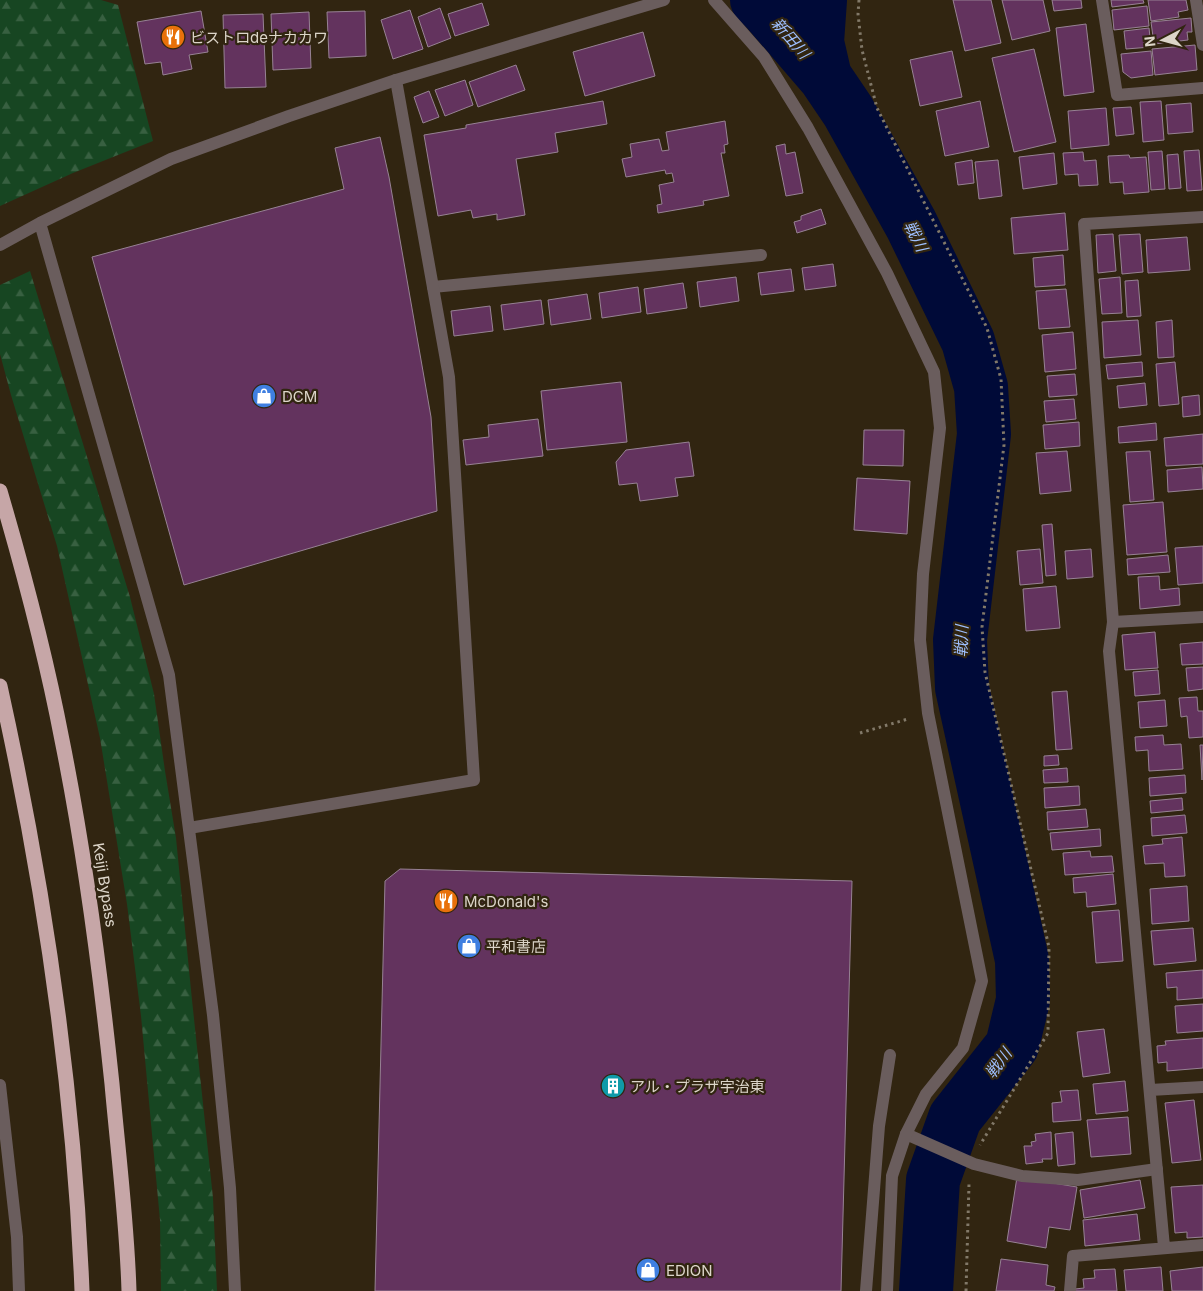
<svg xmlns="http://www.w3.org/2000/svg" width="1203" height="1291" viewBox="0 0 1203 1291" font-family="Inter,'Noto Sans JP',sans-serif">
  <style>
    .forest { fill: url(#forest-firs) }
    .lines { fill: none; stroke-linecap: round; stroke-linejoin: round }
    .river { stroke: #000a38; stroke-width: 54 }
    .building { fill: #63335e; stroke: #978294 }
    .path { stroke: #827969; stroke-width: 3; stroke-dasharray: 2.5 4; stroke-linecap: butt }
    .service { stroke: #6a5d5d; stroke-width: 12 }
    .pedestrian { stroke: #6a5d5d; stroke-width: 12 }
    .minor { stroke: #6a5d5d; stroke-width: 12 }
    .tertiary { stroke: #6a5d5d; stroke-width: 12 }
    .motorway { stroke: #c6a6a7; stroke-width: 15 }
    .labels { text-anchor: middle; dominant-baseline: central; stroke-width: 4.5; stroke-linejoin: round; paint-order: stroke }
    .poi-label { font-size: 15px; fill: #dcd5c9; stroke: #312511; text-anchor: start }
    .street-label { font-size: 15px; fill: #dcd5c9; stroke: #312511 }
    .water-label { font-size: 16px; font-style: italic; fill: #9ebffe; stroke: #312511 }
  </style>
  <defs>
    <pattern id="forest-firs" width="22" height="20" patternUnits="userSpaceOnUse" patternTransform="scale(1.25)"><rect width="22" height="20" fill="#174622"/><path d="M5 1l3.5 6h-7zM16 11l3.5 6h-7z" fill="#386041"/></pattern>
  </defs>
  <rect width="100%" height="100%" fill="#312511"/>
  <path class="forest" d="M0,0H101L118,5L153,141L73,173L0,206Z
    M30,271L130,597L154,694L165,771L176,838L192,1000L213,1198L217,1291H161L160,1220L141,1016L127,904L100,738L57,546L11,395L0,354V285Z"/>
  <g class="lines">
    <path class="river" d="M757,0L768,11L825,77
      M820,0L817,42L825,77L848,111L911,224L968,341L981,387L984,434L960,640L962,688L1022,960L1023,1000L1012,1046L955,1118L933,1180L926,1291"/>
  </g>
  <path class="building" d="M953,0H991L1001,43L965,51Z
    M1002,0H1043L1050,31L1012,40Z
    M1052,0H1081L1082,8L1054,11Z
    M1111,0H1143L1144,3L1112,7Z
    M1148,0H1186L1188,10L1178,12L1179,17L1151,21Z
    M482,3L489,25L455,36L448,14Z
    M1147,6L1149,26L1114,30L1112,10Z
    M440,8L451,38L428,47L418,17Z
    M410,10L423,49L393,59L381,20Z
    M201,11L208,52L189,55L192,69L163,75L161,62L145,64L137,22Z
    M365,11L366,56L329,58L327,12Z
    M309,12L311,68L273,70L271,14Z
    M263,14L266,87L225,88L223,15Z
    M1191,18L1192,32H1187L1188,40L1154,44L1151,22Z
    M1086,24L1094,92L1064,96L1056,28Z
    M1149,28L1151,47L1126,49L1124,31Z
    M643,32L655,76L585,96L573,52Z
    M1195,45L1197,70L1155,75L1152,49Z
    M1034,49L1056,142L1014,152L992,58Z
    M952,51L962,97L920,106L910,60Z
    M1151,51L1153,75L1131,78L1123,72L1121,54Z
    M516,65L525,90L478,107L469,82Z
    M465,80L473,105L445,116L435,90Z
    M429,91L439,117L423,123L414,97Z
    M603,101L607,124L555,133L558,152L516,159L525,215L497,220V214L473,218L471,210L438,216L424,135L466,128V125Z
    M980,101L989,147L945,156L936,111Z
    M1161,101L1164,140L1143,142L1140,102Z
    M1191,103L1193,132L1168,134L1166,105Z
    M1131,107L1134,134L1116,136L1113,108Z
    M1106,108L1109,145L1071,149L1068,111Z
    M725,121L728,144L724,145L725,153H721L729,196L703,201L704,205L658,213L657,205L662,204L659,185L674,182L672,173L666,174L665,170L626,177L622,159L632,157L630,144L659,139L662,151L669,150L666,132Z
    M380,137L389,177L431,417L437,511L184,585L92,257L344,189L335,148Z
    M785,144L786,154L795,152L803,193L786,196L776,146Z
    M1199,150L1202,190L1187,191L1184,151Z
    M1162,151L1165,189L1151,190L1148,152Z
    M1083,152L1084,161L1096,160L1098,185L1079,186L1078,174L1065,175L1063,153Z
    M1054,153L1057,184L1023,189L1019,157Z
    M1178,154L1181,188L1169,189L1167,155Z
    M1129,155L1130,158L1146,157L1149,192L1124,194L1123,182L1110,183L1108,156Z
    M972,160L974,183L958,185L955,163Z
    M998,160L1002,196L979,199L975,162Z
    M821,209L826,224L797,233L794,222L801,220V216Z
    M1065,213L1068,250L1014,254L1011,218Z
    M1113,234L1116,271L1098,273L1096,235Z
    M1140,234L1143,272L1122,274L1119,235Z
    M1187,237L1190,270L1148,273L1146,240Z
    M1063,255L1065,285L1035,287L1033,258Z
    M833,264L836,286L805,290L802,268Z
    M791,269L794,291L761,295L758,273Z
    M736,277L739,301L700,307L697,282Z
    M1120,277L1122,313L1102,314L1099,279Z
    M1138,280L1141,316L1127,317L1125,281Z
    M683,283L687,308L647,314L644,289Z
    M638,287L641,312L602,318L599,293Z
    M1066,289L1070,327L1039,329L1036,291Z
    M587,294L591,319L551,325L548,300Z
    M541,300L544,324L504,330L501,305Z
    M490,306L493,331L454,336L451,311Z
    M1138,320L1141,355L1104,358L1102,322Z
    M1172,320L1174,357L1158,358L1156,322Z
    M1073,332L1076,369L1045,372L1042,335Z
    M1142,362L1143,376L1108,379L1106,365Z
    M1175,362L1179,404L1159,406L1156,364Z
    M1075,374L1077,395L1049,397L1047,376Z
    M621,382L627,442L547,450L541,391Z
    M1145,383L1147,405L1119,408L1117,386Z
    M1199,395L1200,415L1183,417L1182,397Z
    M1074,399L1076,419L1046,422L1044,401Z
    M538,419L543,456L466,465L463,440L489,437L488,425Z
    M1079,422L1080,446L1045,449L1043,425Z
    M1156,423L1157,440L1119,443L1118,427Z
    M864,430H904L903,466L863,465Z
    M1203,434V464L1166,466L1164,438Z
    M689,442L694,476L675,478L678,496L640,501L637,483L619,485L616,462L626,450Z
    M1067,451L1071,491L1040,494L1036,453Z
    M1150,451L1154,500L1130,502L1126,452Z
    M1202,467L1203,489L1168,492L1167,470Z
    M857,478L910,481L907,534L854,530Z
    M1163,502L1167,552L1127,555L1123,505Z
    M1052,524L1056,575L1046,576L1042,525Z
    M1203,546V583L1178,585L1175,548Z
    M1040,549L1043,583L1020,585L1017,551Z
    M1091,549L1093,577L1067,579L1065,551Z
    M1168,555L1170,572L1128,575L1127,559Z
    M1159,576L1160,590L1179,588L1180,605L1140,609L1138,577Z
    M1056,586L1060,628L1026,631L1023,589Z
    M1155,632L1158,668L1125,670L1122,635Z
    M1203,642V664L1182,665L1180,644Z
    M1203,667V689L1188,691L1186,668Z
    M1158,670L1160,694L1135,696L1133,672Z
    M1067,691L1072,749L1056,750L1052,692Z
    M1197,697L1198,711H1203V737L1189,738L1187,716L1181,717L1179,698Z
    M1165,700L1167,726L1140,728L1138,702Z
    M1163,735L1164,745L1181,744L1183,769L1149,771L1148,750L1136,751L1135,737Z
    M1200,745H1203L1202,780Z
    M1058,755L1059,765L1044,766V756Z
    M1067,768L1068,782L1044,783L1043,770Z
    M1185,775L1186,793L1150,796L1149,778Z
    M1079,786L1080,805L1045,808L1044,788Z
    M1182,798L1183,810L1151,813L1150,801Z
    M1086,809L1088,827L1048,830L1047,812Z
    M1185,815L1187,833L1152,836L1151,818Z
    M1100,829L1101,846L1052,850L1050,833Z
    M1182,837L1185,876L1165,877L1164,863L1145,864L1143,846L1163,844L1162,839Z
    M1090,851L1091,857L1112,856L1114,872L1065,875L1063,853Z
    M400,869L852,881L841,1291H375L385,881Z
    M1113,874L1116,904L1087,907L1086,892L1074,893L1073,878Z
    M1187,886L1189,921L1152,924L1150,889Z
    M1119,910L1123,961L1096,963L1092,912Z
    M1193,928L1196,961L1154,965L1151,931Z
    M1203,970V998L1177,1000V987L1167,988L1166,973Z
    M1203,1004V1031L1177,1033L1175,1006Z
    M1104,1029L1110,1073L1083,1077L1077,1032Z
    M1203,1038V1068L1167,1071V1062L1158,1063L1157,1046L1166,1045L1165,1041Z
    M1125,1081L1128,1111L1096,1114L1093,1084Z
    M1078,1090L1081,1120L1053,1122L1052,1103L1062,1102L1060,1091Z
    M1194,1100L1201,1160L1172,1163L1165,1103Z
    M1128,1117L1131,1154L1091,1157L1087,1120Z
    M1051,1132L1052,1159H1042L1043,1162L1026,1164L1024,1146H1032L1031,1142L1036,1141L1035,1134Z
    M1073,1132L1075,1164L1058,1166L1055,1134Z
    M1017,1177L1077,1187L1070,1230L1049,1227L1046,1248L1007,1241Z
    M1140,1180L1145,1208L1084,1218L1080,1190Z
    M1203,1185V1237L1187,1238V1232L1175,1233L1171,1187Z
    M1137,1214L1140,1240L1085,1246L1083,1220Z
    M1001,1259L1048,1265L1046,1285L1055,1287L1054,1291H996Z
    M1161,1267L1163,1291H1126L1124,1270Z
    M1203,1267V1291H1172L1170,1271Z
    M1115,1269L1117,1291H1075V1289L1084,1288L1083,1279L1095,1278L1094,1270Z"/>
  <g class="lines">
    <path class="path" d="M859,0L858,14L862,50L877,108L987,328L1001,379L1004,445L982,627L985,672L1049,947L1048,1033L980,1145
      M860,733L908,719
      M966,1291L969,1184"/>
    <path class="service" d="M1102,0L1117,95L1203,88
      M1196,0L1203,45
      M433,287L761,255"/>
    <path class="pedestrian" d="M906,1134L974,1164L1022,1176L1078,1180L1157,1169"/>
    <path class="minor" d="M714,0L764,57L808,128L887,273L934,372L940,428L923,574L920,640L928,713L982,981L963,1048L926,1094L906,1134L892,1176L887,1291
      M1113,622L1203,617
      M189,828L474,780L449,377L396,80
      M1150,1090L1203,1087
      M1164,1247L1109,651L1113,622L1084,224L1203,217
      M866,1291L879,1126L890,1055
      M1070,1291L1073,1256L1203,1245"/>
    <path class="tertiary" d="M40,223L169,675L213,1015L230,1188L235,1291
      M0,245L40,223L171,159L289,116L396,80L664,0
      M0,1085L17,1237L19,1291"/>
    <path class="motorway" d="M0,491C24,573 46,656 62,740C85,854 100,969 112,1084C118,1152 127,1222 129,1291
      M0,686C44,885 74,1088 82,1291"/>
  </g>
  <defs>
    <g id="restaurant-disc" transform="scale(1.25)"><circle r="9.5" fill="#e8710a" stroke="#312511"/><path d="M-5-6h1v4h1v-4h1v4h1v-4h1v5L-1.5 .5V6h-2V.5L-5-1ZM5-6V6H3V1.5H1.5Q1.5-4 5-6Z" fill="#fff"/></g>
    <g id="shop-disc" transform="scale(1.25)"><circle r="9.5" fill="#3f7fe0" stroke="#312511"/><path d="M-5-2.5h2.3a2.7 3.5 0 0 1 5.4 0H5L5.5 6h-11ZM-1.5-2.5h3a1.5 2.3 0 0 0-3 0Z" fill="#fff"/></g>
    <g id="building-disc" transform="scale(1.25)"><circle r="9.5" fill="#0f9aa8" stroke="#312511"/><path d="M-4-6H4V6H1V3H-1V6H-4ZM-2.5-4.3h1.7v1.8h-1.7ZM.8-4.3h1.7v1.8H.8ZM-2.5-1h1.7V.8h-1.7ZM.8-1h1.7V.8H.8Z" fill="#fff"/></g>
  </defs>
  <g fill-rule="evenodd">
    <use href="#restaurant-disc" x="173" y="37"/>
    <use href="#shop-disc" x="264" y="396"/>
    <use href="#restaurant-disc" x="446" y="901"/>
    <use href="#shop-disc" x="469" y="946"/>
    <use href="#building-disc" x="613" y="1086"/>
    <use href="#shop-disc" x="648" y="1270"/>
  </g>
  <g class="labels">
    <g class="poi-label">
      <text x="190" y="37">ビストロdeナカカワ</text>
      <text x="282" y="396">DCM</text>
      <text x="464" y="901">McDonald's</text>
      <text x="486" y="946">平和書店</text>
      <text x="630" y="1086">アル・プラザ宇治東</text>
      <text x="666" y="1270">EDION</text>
    </g>
    <g class="street-label">
      <text transform="translate(105 885) rotate(81)">Keiji Bypass</text>
    </g>
    <g class="water-label">
      <text transform="translate(791 38) rotate(49)">新田川</text>
      <text transform="translate(916 236) rotate(63)">戦川</text>
      <text transform="translate(961 641) rotate(-88)">戦川</text>
      <text transform="translate(998 1063) rotate(-53)">戦川</text>
    </g>
  </g>
  <g transform="translate(1163 40) rotate(264)" stroke="#312511" stroke-width="4" paint-order="stroke">
  <path d="M0-4L9 19L0 12L-9 19Z" fill="#dcd5c9"/>
  <text y="-8" font-size="14" font-weight="bold" text-anchor="middle" fill="#dcd5c9">N</text>
  </g>
</svg>
